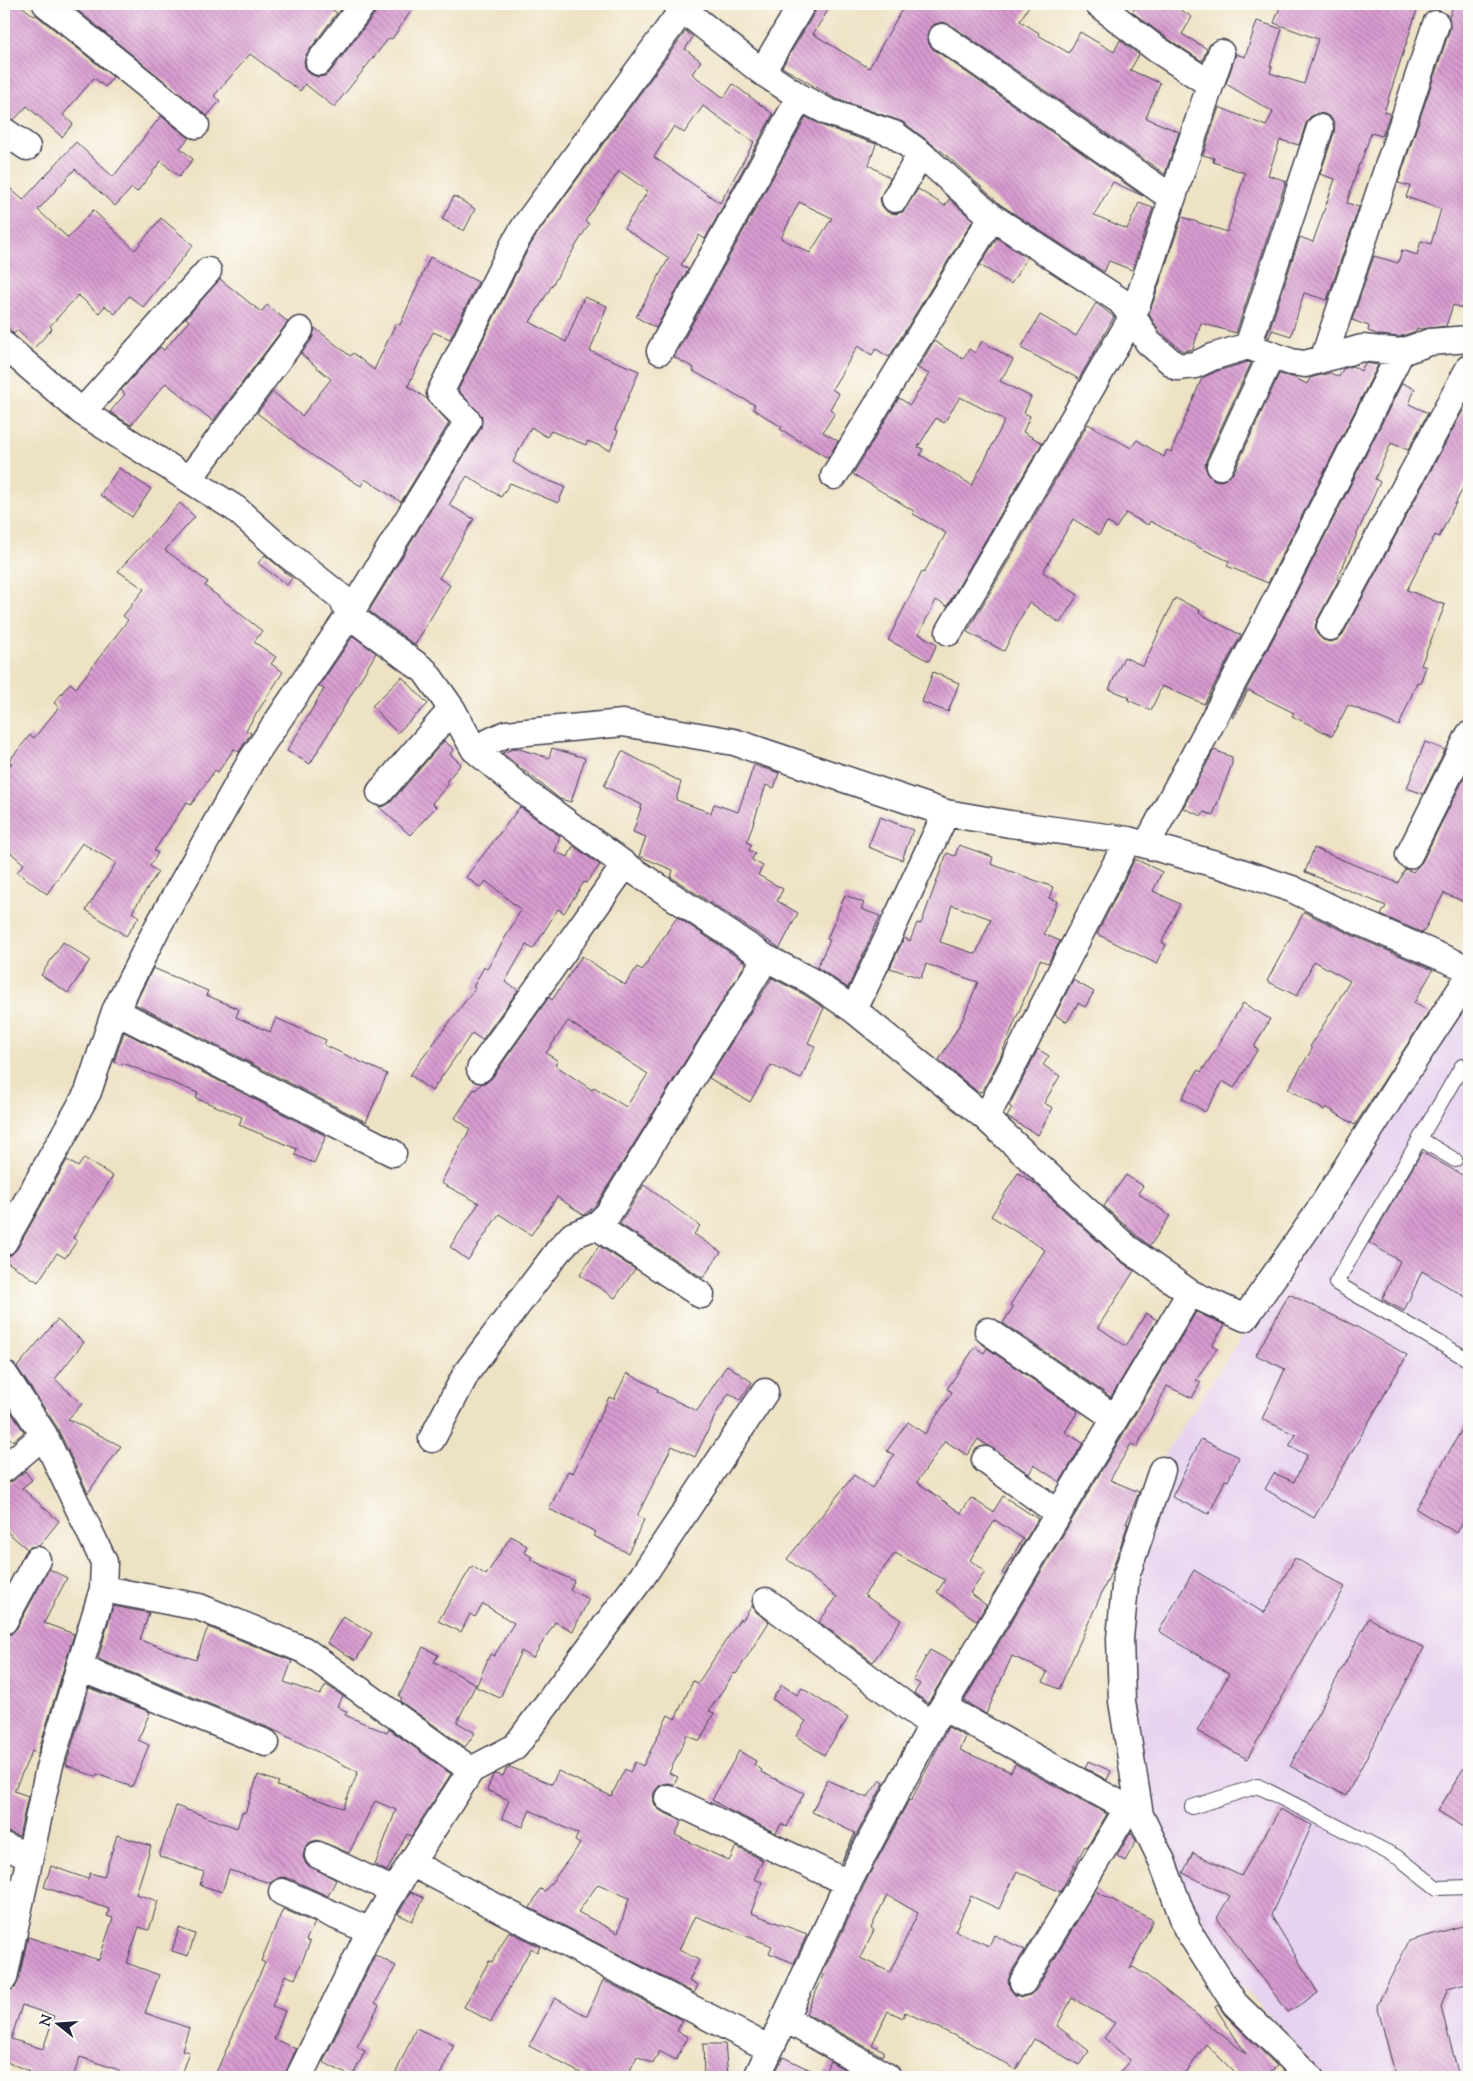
<svg xmlns="http://www.w3.org/2000/svg" width="1473" height="2081" viewBox="0 0 1473 2081" font-family="'Sorts Mill Goudy',serif">
  <style>
    .built { fill: #e7d2ef }
    .building { fill: url(#building-back-hatch); fill-rule: evenodd }
    .lines { fill: none; stroke-linecap: round; stroke-linejoin: round }
    .lane-casing { stroke: #413f50; stroke-width: 16 }
    .street-casing { stroke: #413f50; stroke-width: 29 }
    .lane { stroke: #fff; stroke-width: 14 }
    .street { stroke: #fff; stroke-width: 26 }
  </style>
  <defs>
    <pattern id="building-back-hatch" width="6" height="6" patternUnits="userSpaceOnUse" patternTransform="scale(1.25)"><rect width="6" height="6" fill="#d89bd0"/><path d="M-1 5l2 2M0 0l6 6M5-1l2 2" fill="none" stroke="#af7eaa"/></pattern>
  </defs>
  <rect width="100%" height="100%" fill="#fdfcf7"/>
  <filter id="ink" filterUnits="userSpaceOnUse"><feTurbulence type="fractalNoise" baseFrequency=".02" numOctaves="2"/><feDisplacementMap in="SourceGraphic" scale="10" xChannelSelector="R" yChannelSelector="G"/><feConvolveMatrix kernelMatrix="1 2 1 2 8 2 1 2 1" color-interpolation-filters="sRGB"/></filter>
  <filter id="wash" filterUnits="userSpaceOnUse"><feTurbulence type="fractalNoise" baseFrequency=".0096" numOctaves="4" result="noise"/><feDisplacementMap in="SourceGraphic" scale="20" xChannelSelector="R" yChannelSelector="G"/><feGaussianBlur stdDeviation="1.12" result="paint"/><feColorMatrix in="noise" values="0 0 0 0 0 0 0 0 0 0 0 0 0 0 0 0 0 1.4 0 .05"/><feComposite in="paint" operator="in"/></filter>
  <g filter="url(#wash)">
    <rect width="100%" height="100%" fill="#eee2c4"/>
    <path class="built" d="M1469,986V2077H1325L1228,1970L1167,1850L1122,1691L1132,1595L1166,1453Z"/>
    <g id="blocks">
      <path class="building" d="M4,4H19L34,16L36,15L113,77L105,87L94,78L63,115L73,124L62,137L27,106L14,120L4,116Z
        M70,4H325L337,13L307,53L304,61L305,67L310,74L318,77L325,76L331,71L375,13L378,4H416L392,39L389,38L334,107L305,84L300,91L250,54L214,96L220,101L207,116Z
        M817,4H832L813,34L869,68L905,4H1030L1020,21L1039,33L1038,35L1069,53L1080,32L1114,52L1120,40L1139,55L1130,70L1160,83L1146,118L1179,132L1165,174L951,25L943,22L935,24L929,29L927,36L929,44L933,49L1143,196L1113,182L1094,215L1127,229L1139,203L1153,208L1132,270L1109,261L1104,272L1001,205L945,154L903,122L834,98L782,67L815,12Z
        M1139,4H1171L1192,17L1182,34L1207,49L1202,61L1164,36L1132,12Z
        M1281,4H1419L1384,112L1390,114L1382,136L1371,133L1360,165L1359,164L1347,203L1359,207L1327,300L1304,293L1291,336L1272,330L1269,338L1267,337L1300,237L1313,242L1335,179L1320,174L1334,133L1335,124L1331,118L1325,114L1317,113L1310,117L1306,123L1299,145L1280,140L1268,175L1286,181L1236,333L1201,323L1193,349L1183,351L1160,332L1149,314L1182,217L1227,232L1245,173L1213,162L1214,158L1203,155L1219,107L1266,126L1273,112L1226,84L1236,54L1245,57L1257,21L1282,29L1270,66H1272L1270,73L1304,84L1318,39L1274,23Z
        M1454,4H1469V285L1462,308L1453,305L1446,326L1421,329L1417,328L1416,331L1399,337L1379,335L1368,331L1369,326L1352,320L1374,256L1398,263L1402,250L1417,255L1421,241L1431,244L1441,209L1406,197L1410,186L1398,183L1450,29L1449,17Z
        M686,31L693,37L685,49L701,61L692,74L724,98L733,84L773,114L705,239L699,235L681,265L688,269L656,328L636,317L669,258L624,228L648,191L619,171L585,221L589,224L530,322L566,342L584,297L607,306L590,351L639,371L615,429L618,431L610,450L588,441L586,445L551,431L547,437L531,427L513,462L532,474L565,487L558,503L510,483L501,497L467,476L449,505L474,519L439,578L450,585L415,645L369,611L481,428L482,416L458,390L527,251L537,234ZM703,106L754,142L720,203L654,157L674,126L684,133Z
        M161,116L189,138L180,148L193,159L179,177L161,161L137,192L132,188L115,206L75,169L38,210L68,238L93,210L135,250L161,218L193,245L143,307L129,296L115,314L105,306L99,313L78,295L50,326L52,329L35,347L17,330L14,334L4,324V183L23,200L76,142L113,177Z
        M806,117L823,126L876,144L869,165L890,178L880,199L882,206L887,212L895,214L903,212L918,189L945,206L949,199L973,220L889,357L876,349L872,355L858,346L832,389L839,394L830,409L835,413L823,432L838,441L828,458L780,429L782,427L753,409L755,405L693,371L694,368L674,357ZM799,202L832,218L810,253L781,238Z
        M454,196L475,209L464,231L442,219Z
        M997,238L1027,258L1011,284L980,265Z
        M430,257L478,282L450,339L433,332L408,386L427,399L449,423L401,502L365,479L361,486L316,458L257,413L273,392L302,416L331,379L301,354L312,339L315,328L350,356L353,353L374,370L396,323L400,325Z
        M220,279L261,312L267,305L288,322L213,421L166,383L131,425L110,412L125,394L121,390L160,347L164,350L189,321L186,318Z
        M1096,303L1114,317L1079,379L1021,348L1040,315L1076,336Z
        M934,341L963,359L969,349L975,353L982,341L1013,360L1000,381L1031,397L1024,413L1030,416L1023,432L1042,443L947,606L936,600L919,634L937,644L929,661L888,640L922,572L924,573L946,533L913,514L914,511L853,474L899,398L910,405L929,374L918,368ZM960,397L1005,420L972,485L920,455L923,449L918,447L936,418L944,423Z
        M1248,362L1251,363L1206,460L1205,467L1208,474L1214,480L1221,481L1228,478L1234,472L1279,374L1295,378L1307,384L1310,378L1330,373L1339,377L1343,369L1352,366L1361,371L1365,363L1378,365L1268,583L1227,566L1229,561L1200,548L1150,521L1148,525L1126,513L1116,528L1107,522L1099,535L1073,519L1043,572L1078,595L1060,623L1029,602L1004,651L967,632L1088,424L1131,448L1137,440L1164,457L1167,450L1171,452L1202,378L1217,371Z
        M1402,383L1415,389L1409,404L1428,413L1408,450L1391,443L1375,479L1380,482L1337,579H1339L1317,620L1315,627L1317,634L1323,640L1330,642L1337,640L1343,634L1469,399V476L1439,537L1435,535L1407,590L1445,605L1421,665L1426,667L1420,683L1417,682L1399,726L1348,705L1332,736L1292,716L1294,713L1248,690L1234,718L1232,717L1276,633Z
        M119,468L151,489L132,517L100,495Z
        M180,503L195,517L165,550L208,582L205,586L262,631L254,642L276,657L271,664L283,672L246,730L251,733L239,752L234,749L218,772L215,770L191,805L187,802L154,851L158,853L150,866L158,872L132,912L139,917L126,936L86,910L116,863L82,843L47,894L17,872L24,864L4,847V772L12,763L9,761L30,735L34,738L59,707L54,703L70,683L76,688L128,620L123,616L144,589L118,571Z
        M265,555L292,578L287,585L258,563Z
        M1175,598L1200,610L1199,613L1241,635L1204,704L1162,686L1151,710L1128,700L1129,697L1109,689L1124,657L1143,666Z
        M353,636L376,653L310,764L287,751L324,689L319,686Z
        M933,672L959,683L948,712L922,702Z
        M402,677L428,704L397,733L372,706Z
        M444,741L454,749L450,754L461,764L446,782L449,784L432,803L436,807L410,835L379,807L385,806L391,802Z
        M1425,742L1445,750L1423,794L1407,788Z
        M516,748L549,758L552,748L585,758L571,802L560,799L502,753Z
        M1214,750L1232,757V764L1213,815L1204,812L1202,816L1183,808Z
        M622,751L681,782L676,800L711,813L714,804L738,812L754,765L779,773L774,788L766,785L747,842L752,845L749,850L755,853L752,860L763,866L758,875L783,889L777,901L798,913L780,948L671,877L673,870L639,856L646,837L633,832L642,805L604,786Z
        M1469,768V904L1444,893L1423,933L1381,915L1386,906L1305,872L1314,848L1398,883L1405,869L1413,872L1422,862Z
        M520,807L560,836L555,852L568,857L573,846L600,865L586,883L584,882L564,913L558,909L533,949L526,945L505,982L518,990L482,1040L472,1033L432,1091L410,1075L475,988L473,987L484,967L487,969L521,910L486,881L481,888L466,877Z
        M880,817L913,830L902,860L868,847Z
        M959,845L993,857L991,864L1053,887L1049,898L1057,901L1044,934L1060,941L1048,963L1040,960L1000,1058L982,1092L980,1091L979,1093L939,1060L963,1019L978,982L926,964L921,978L890,968L904,938L910,941L917,923L921,924L947,853L955,856ZM952,905L991,919L976,954L940,942Z
        M1135,859L1162,872L1153,891L1180,904L1162,942L1166,945L1157,964L1097,934Z
        M845,895L864,903L861,909L880,916L848,988L817,967L830,940L827,939Z
        M1304,912L1356,937L1433,970L1414,1003L1429,1011L1355,1125L1326,1107L1324,1110L1288,1089L1312,1049L1310,1047L1350,981L1314,961L1297,996L1267,981Z
        M677,917L746,963L596,1205L584,1215L557,1197L531,1235L499,1214L468,1260L450,1247L479,1203L441,1183L470,1129L455,1118L474,1089L476,1090L481,1084L487,1082L492,1078L549,997L552,1000L582,956L625,985L637,967L642,970ZM568,1021L648,1074L626,1107L594,1087L592,1090L555,1065L558,1061L546,1053Z
        M63,942L90,960L68,993L41,975Z
        M153,968L208,991L206,995L239,1009L236,1017L270,1032L276,1018L326,1040L324,1045L387,1074L366,1122L135,1004Z
        M772,978L803,994L824,1008L808,1043L815,1046L801,1079L771,1065L750,1102L709,1078Z
        M1073,980L1094,992L1085,1007L1078,1003L1067,1022L1055,1015Z
        M1243,1003L1270,1019L1254,1047L1258,1049L1234,1088L1223,1081L1205,1112L1182,1098L1198,1070L1201,1072L1213,1054Z
        M124,1032L326,1136L314,1163L295,1155L297,1149L239,1125L242,1117L196,1098L198,1093L123,1063L122,1065L114,1062Z
        M1038,1049L1049,1056L1043,1065L1060,1076L1044,1103L1053,1108L1038,1135L1007,1117L1012,1108L1009,1106Z
        M1422,1152L1469,1179V1299L1422,1271L1404,1311L1382,1299L1400,1261L1369,1243Z
        M84,1158L113,1176L73,1238L77,1241L65,1258L57,1253L38,1282L4,1260V1257L11,1255L17,1249L67,1160L78,1167Z
        M1018,1173L1034,1183L1116,1258L1134,1271L1098,1327L1126,1346L1146,1313L1157,1320L1111,1397L1003,1323L1013,1307L1010,1305L1045,1250L991,1216Z
        M1126,1175L1143,1186L1138,1193L1170,1216L1150,1246L1136,1235L1104,1206Z
        M644,1185L700,1226L694,1234L721,1252L703,1278L620,1224Z
        M599,1246L635,1269L615,1298L580,1275Z
        M1289,1294L1357,1327L1407,1355L1314,1518L1265,1489L1274,1473L1294,1482L1307,1455L1289,1446L1296,1435L1262,1419L1285,1369L1256,1355Z
        M1196,1312L1225,1325L1212,1345L1217,1348L1196,1380L1201,1382L1192,1398L1167,1386L1137,1447L1131,1444L1110,1480L1139,1492L1126,1524H1128L1112,1570L1059,1689L1043,1682L1047,1672L1012,1656L986,1714L964,1701Z
        M57,1320L84,1342L55,1379L82,1404L68,1419L121,1446L88,1493L57,1427L17,1367Z
        M975,1347L984,1353L987,1348L1078,1411L1065,1432L1083,1443L1060,1482L1034,1465L1029,1474L978,1439L967,1455L945,1441L917,1482L961,1513L971,1498L993,1512L1003,1496L1038,1519L1004,1575L1002,1573L1023,1539L995,1520L970,1560L985,1572L970,1593L986,1605L977,1621L937,1592L945,1580L895,1553L864,1595L901,1620L873,1662L819,1622L837,1597L787,1559L854,1475L872,1488L894,1455L887,1451L908,1422L925,1434L952,1392L947,1389Z
        M727,1365L752,1382L740,1400L729,1393L718,1410L695,1457L672,1446L637,1516L644,1520L628,1553L594,1536L596,1532L549,1509L568,1471L573,1473L609,1397L614,1399L627,1373L658,1389L657,1392L697,1411Z
        M4,1401L24,1432L13,1441L4,1433Z
        M1469,1417V1512L1457,1533L1416,1509Z
        M1201,1439L1239,1457L1228,1481L1225,1480L1209,1514L1172,1497Z
        M25,1471L32,1480L22,1488L59,1521L39,1546L30,1547L27,1549L4,1529V1484L13,1481Z
        M511,1536L527,1546L524,1552L532,1557L530,1559L574,1581L570,1590L589,1599L573,1631L555,1622L533,1658L521,1651L500,1698L476,1687L490,1654L494,1656L514,1623L483,1604L475,1617L470,1614L461,1632L438,1621L472,1566L486,1575Z
        M1295,1558L1345,1587L1247,1759L1197,1731L1229,1674L1159,1631L1194,1570L1264,1613Z
        M49,1569L67,1578L44,1623L74,1634L38,1753L32,1751L14,1791L28,1796L19,1836L4,1831V1636L11,1634L17,1628Z
        M113,1606L149,1613L140,1640L196,1660L208,1627L292,1661L284,1682L320,1695L326,1685L343,1696L337,1706L347,1712L345,1715L387,1733L389,1729L451,1774L411,1836L407,1834L387,1871L375,1865L396,1810L375,1801L349,1853L317,1840L310,1842L305,1848L303,1857L306,1864L336,1880L328,1896L288,1878L280,1877L270,1883L229,1870L222,1892L200,1885L204,1872L159,1856L176,1806L237,1828L242,1812L245,1813L258,1775L279,1782L277,1786L343,1808L358,1772L272,1729L98,1659Z
        M752,1606L757,1613L769,1622L736,1674L734,1673L709,1711L714,1713L700,1741L687,1735L669,1773L678,1777L674,1784L666,1783L659,1786L654,1792L653,1800L656,1807L661,1811L682,1821L675,1835L729,1861L736,1847L763,1860L754,1879L762,1882L751,1913L807,1934L794,1963L769,1953L772,1946L695,1916L679,1950L699,1960L689,1981L698,1985L694,1993L530,1908L540,1889L545,1891L580,1844L575,1841L578,1834L530,1810L523,1827L502,1818L509,1800L487,1790L493,1775L496,1774L503,1776L506,1769L510,1767L552,1784L558,1771L611,1796L625,1769L630,1772L635,1762L643,1766L668,1715L675,1719L693,1681L698,1683L740,1619L742,1621ZM598,1884L629,1898L618,1933L578,1912Z
        M343,1616L372,1633L356,1660L327,1643Z
        M1369,1618L1424,1648L1346,1796L1290,1766Z
        M423,1647L438,1655L434,1662L476,1684L457,1722L475,1733L465,1747L400,1701L402,1698L399,1696Z
        M930,1650L952,1662L928,1703L914,1693L920,1684L913,1680Z
        M782,1685L797,1695L802,1688L848,1718L824,1755L796,1736L806,1721L772,1699Z
        M89,1688L150,1712L138,1740L149,1745L132,1787L97,1774L96,1777L66,1765Z
        M948,1727L966,1737L960,1750L1011,1772L1015,1764L1107,1814L1087,1847L1085,1846L1060,1892L1017,1871L999,1909L971,1896L955,1931L989,1946L994,1935L1025,1950L1010,1974L1008,1982L1010,1989L1015,1995L1022,1997L1030,1995L1036,1990L1095,1891L1153,1920L1130,1969L1133,1967L1146,1975L1246,2054L1215,2007L1218,2005L1225,2015L1277,2066L1270,2072L1276,2077H1239L1206,2044L1183,2077H1116L1130,2060L1104,2038L1115,2023L1072,1998L1057,2026L1089,2051L1079,2065L1034,2039L1016,2070L968,2042L905,2012L903,2018L888,2011L872,2045L884,2051L882,2056L806,2013L824,1975L822,1974L868,1877L909,1800L911,1801ZM887,1895L918,1913L890,1972L860,1958L874,1930L871,1928Z
        M739,1751L756,1761L754,1765L762,1770L761,1772L804,1793L787,1827L781,1824L776,1833L731,1811L712,1800Z
        M1469,1759V1830L1438,1811Z
        M1088,1761L1111,1771L1107,1780L1085,1768Z
        M827,1780L867,1798L880,1780L884,1783L841,1863L855,1833L812,1812Z
        M1280,1809L1312,1825L1271,1915L1318,1993L1288,2012L1217,1918L1230,1896L1183,1873L1193,1853L1241,1876Z
        M1131,1832L1136,1841L1125,1861L1117,1856Z
        M117,1835L151,1846L136,1894L158,1901L149,1930L139,1927L127,1963L159,1975L145,2013L189,2028L182,2050L189,2052L180,2077H116L119,2070L80,2057L73,2077H26L29,2071L4,2061V1993L15,1988L18,1982L28,1937L99,1960L113,1918L107,1916L109,1909L44,1887L51,1866L88,1879L90,1873L104,1877ZM22,2005L54,2016L43,2049L11,2039Z
        M411,1892L424,1898L412,1921L398,1914Z
        M283,1909L315,1923L306,1940L310,1942L295,1979L285,1975L272,2006L285,2011L274,2039L296,2049L284,2077H214L265,1963L261,1961Z
        M1469,1924V1982L1448,1988L1441,2007L1459,2077H1396L1377,2005L1409,1941Z
        M179,1928L195,1934L188,1956L172,1951Z
        M509,1931L540,1947L537,1952L531,1948L491,2022L464,2007L489,1961L492,1962Z
        M375,1955L396,1966L375,2003L379,2005L357,2047L365,2051L352,2077L323,2062Z
        M603,1980L682,2020L677,2031L688,2037L676,2060L659,2051L653,2064L637,2056L627,2077H588L529,2046L555,1998L587,2016Z
        M416,2028L454,2045L439,2077H394Z
        M703,2044H725L728,2077H704Z
        M783,2057L823,2076L830,2061L858,2077H773Z"/>
    </g>
  </g>
  <g filter="url(#ink)">
    <use href="#blocks" fill-opacity="0" stroke="#413f50" stroke-width="1"/>
    <g class="lines">
      <g class="lane-casing">
        <path id="lane" d="M1462,1066L1336,1283L1469,1360
          M1420,1139L1455,1160
          M1192,1807L1258,1786L1399,1858L1437,1888L1469,1887"/>
      </g>
      <g class="street-casing">
        <path id="street" d="M46,4L196,125
          M676,4L762,72L800,97L828,112L894,134L921,154L992,217L1119,300L1133,316L1148,342L1177,367L1195,365L1212,357L1248,346L1291,362L1305,364L1362,348L1401,352L1430,342L1469,339
          M1098,4L1155,48L1210,84
          M942,37L1172,198
          M319,62L363,4
          M762,72L802,4
          M4,131L27,147
          M895,199L921,154
          M4,345L82,412L236,509L283,551L342,598L349,615L425,671L452,709L474,749L529,795L625,865L766,958L811,981L854,1010L986,1118L1126,1247L1190,1293L1245,1318L1317,1214L1409,1068L1469,977
          M1248,346L1320,128
          M660,351L800,97
          M1324,357L1436,24
          M82,412L208,271
          M1220,466L1271,356
          M834,476L992,217
          M189,479L300,330
          M1330,627L1469,368
          M949,632L1133,316L1221,53
          M474,749L506,734L623,723L734,742L946,813L1010,824L1128,840L1223,866L1292,889L1362,923L1469,969
          M380,792L452,709
          M1147,844L1263,626L1401,352
          M1409,855L1469,735
          M854,1010L946,813
          M115,1011L393,1153
          M480,1069L625,865
          M986,1118L1128,840
          M596,1226L701,1295
          M4,1242L88,1092L115,1011L157,928L252,759L349,615L468,421L440,393L514,244L525,226L683,9
          M988,1331L1115,1418
          M4,1374L44,1435L104,1562L103,1589L49,1768L4,1978
          M432,1439L467,1372L558,1251L573,1235L596,1226L608,1214L766,958
          M985,1460L1058,1513
          M4,1469L44,1435
          M1162,1470L1126,1576L1120,1638L1122,1701L1140,1815L1162,1861L1187,1929L1235,2004L1310,2077
          M103,1589L199,1607L304,1650L471,1770
          M766,1601L932,1725
          M4,1621L37,1560
          M80,1668L266,1743
          M943,1707L1140,1815
          M668,1798L848,1883
          M4,1846L30,1857
          M318,1855L394,1891
          M411,1863L770,2049
          M282,1892L370,1931
          M1023,1982L1128,1808
          M784,2018L888,2077
          M299,2077L370,1931L411,1863L471,1770L515,1747L642,1577L765,1392
          M757,2077L848,1883L932,1725L1190,1293"/>
      </g>
      <use href="#lane" class="lane"/>
      <use href="#street" class="street"/>
    </g>
  </g>
  <rect width="1473" height="2081" fill="none" stroke="#fdfcf7" stroke-width="20"/>
  <g transform="translate(58 2024) rotate(287)" stroke="#fdfcf7" stroke-width="4" paint-order="stroke">
  <path d="M0-4L9 19L0 12L-9 19Z" fill="#22223b"/>
  <text y="-8" font-size="14" font-weight="bold" text-anchor="middle" fill="#22223b">N</text>
  </g>
</svg>
